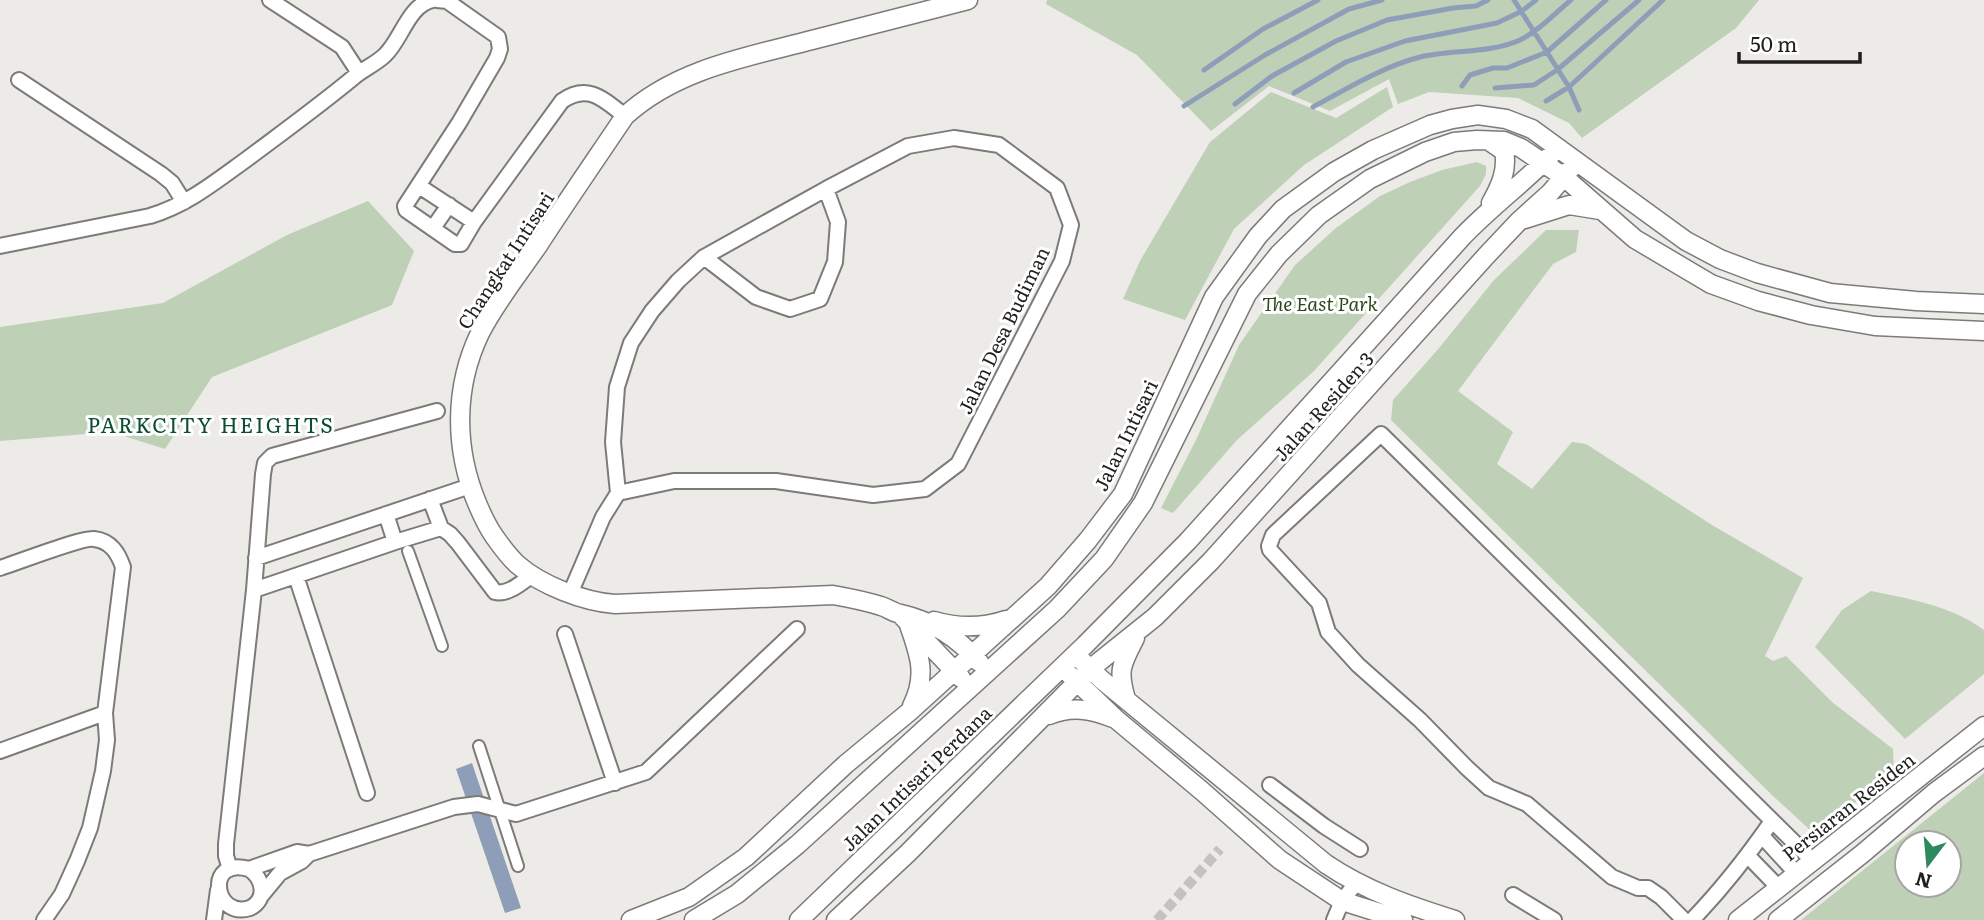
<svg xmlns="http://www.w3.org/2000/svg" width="1984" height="920" viewBox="0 0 1984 920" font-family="Literata,serif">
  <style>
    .green { fill: #bed0b6; fill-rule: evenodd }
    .water { fill: #8f9eb8 }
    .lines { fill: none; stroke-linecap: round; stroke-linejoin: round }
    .stream { stroke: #8f9eb8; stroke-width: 5 }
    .pedestrian-tunnel { stroke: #c4c2c0; stroke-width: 10; stroke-dasharray: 10 5; stroke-linecap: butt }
    .pedestrian-casing { stroke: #7d7b79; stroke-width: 14 }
    .minor-casing { stroke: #7d7b79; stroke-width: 18 }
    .tertiary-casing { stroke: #7d7b79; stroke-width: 21 }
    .pedestrian { stroke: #fff; stroke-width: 10 }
    .minor { stroke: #fff; stroke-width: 14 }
    .tertiary { stroke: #fff; stroke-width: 18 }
    .labels { text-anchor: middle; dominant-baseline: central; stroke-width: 6; stroke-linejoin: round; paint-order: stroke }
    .street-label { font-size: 19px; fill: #201f1e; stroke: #fff }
    .park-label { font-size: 19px; font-style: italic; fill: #2e481e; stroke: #fff }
    .neighbourhood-label { font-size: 21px; letter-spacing: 2px; fill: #0c4e32; stroke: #fff }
  </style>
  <rect width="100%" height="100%" fill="#edebe8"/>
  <path class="green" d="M1047,0H1759L1736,28L1582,138L1569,123L1518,98L1429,92L1398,104L1389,79L1330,111L1269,86L1211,131L1137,55L1046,4Z
    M1387,87L1393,107L1304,165L1234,229L1185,320L1123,299L1140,261L1210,142L1271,92L1336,118Z
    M1477,162L1486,166V174L1480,186L1314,371L1237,440L1173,513L1161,508L1196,440L1239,345L1295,265L1336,228L1380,196L1410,182L1442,170Z
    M368,201L414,251L392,305L212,377L165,449L111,432L0,441V327L163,303L287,235Z
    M1546,230H1579L1576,252L1553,264L1458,391L1513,432L1497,464L1532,489L1572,442L1586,444L1712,525L1803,578L1765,656L1773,661L1786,656L1832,702L1893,749L1894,771L1858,801L1809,829L1773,796L1391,420L1393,400L1440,347L1494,280Z
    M1871,591C1910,599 1952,606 1984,630V674L1905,739L1815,647L1842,610Z
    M1984,773V920H1801ZM1907,843H1949V885H1907Z"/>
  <path class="water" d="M472,763L521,908L505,913L456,769Z"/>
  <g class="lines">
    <path class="stream" d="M1514,0L1569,87L1579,110
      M1204,70L1263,29L1318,0
      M1462,86L1470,75L1493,68H1507L1547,52L1606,0
      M1495,88L1534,85L1557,70L1639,0
      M1294,93L1346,62L1405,41L1497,23L1522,11L1536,0
      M1546,101L1569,87L1663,0
      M1235,104L1272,76L1336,41L1387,20L1453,8L1476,6L1488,0
      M1184,106L1265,55L1349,9L1382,0
      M1313,107C1348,88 1382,67 1420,57C1450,50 1492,53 1520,40C1539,31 1555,13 1571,0"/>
    <path class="pedestrian-tunnel" d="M1157,920L1220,849"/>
    <g class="pedestrian-casing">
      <path id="pedestrian" d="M408,551L442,646
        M479,746L518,866"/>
    </g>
    <g class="minor-casing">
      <path id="minor" d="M270,0L342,47L359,73
        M437,0L447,1L498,37L500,49L497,58L459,123L405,206L406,210L455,244H461L474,222L562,101C588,83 603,99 625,116
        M19,80L161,174L172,183L184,202
        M419,186L474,222
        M433,228L449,205
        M0,246L150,216C187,205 215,182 247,159C283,132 319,106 354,77C363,69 376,64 385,55C402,39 408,5 433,0
        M704,257L756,297L790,309L820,299L835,262L838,222L826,189
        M430,499L441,528L450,534L458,543L495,592C508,595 521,583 531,576
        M386,514L395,542
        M256,558L470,486
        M0,568C16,563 83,537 94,539C111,541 118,553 123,567L105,713L107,740L103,771L90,828L77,861L62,894L44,920
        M296,576L367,793
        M254,590L395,542L441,528
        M570,594L603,517L618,493L674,481H776L873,495L925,489L958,464L1062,261L1071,225L1057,188L999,145L954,138L908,146L826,189L704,257L678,281L652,311L631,343L617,387L613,442L618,493
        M565,634L615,783
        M0,751L105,713
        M1270,785L1324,826L1360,849
        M1762,836L1797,874
        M1748,856L1779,888
        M230,869L226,856V844L254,590L263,474L265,463L272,456L437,411
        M249,869C263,878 268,899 250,908C214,920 204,856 249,869L297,852L309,854L454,807L478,804L516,814L646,772L797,629
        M1513,895L1554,920
        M261,896L280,873L302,861L309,854
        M214,920L218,890
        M1334,920L1342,901L1356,883
        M1684,920L1661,897L1648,888H1638L1612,877L1527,804L1489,788L1467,768L1420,720L1358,665L1328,632L1319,603L1270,550L1269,546L1273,535L1381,434L1813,861
        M1692,920C1722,889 1747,857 1772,821"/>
    </g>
    <g class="tertiary-casing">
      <path id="tertiary" d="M968,0C916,13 864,27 812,40C747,57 676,69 625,116C596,159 567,201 539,244C520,272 495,303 480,333C454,387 454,448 477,503C482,515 487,526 494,536C501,546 509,557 518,565C541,585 584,602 615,604L833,595C850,598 865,601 881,606C888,608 894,613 901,614C932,621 958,638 979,662
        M1489,141L1504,151C1508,170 1500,187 1491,203
        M1525,219L1569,205L1600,210
        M903,617L961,678
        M934,621C958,628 982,628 1006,620
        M909,625C920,656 927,676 912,706
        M1082,661L1102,680L1326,864C1366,891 1410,906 1455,920
        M1071,676L1117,720L1202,791L1280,860L1342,901L1403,920
        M1126,699C1117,669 1122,664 1135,638
        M1049,715C1072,706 1090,709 1113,718
        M631,920L689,897L746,857L846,764L909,712L1048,586L1088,540L1123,494L1214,297L1258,236L1283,209L1334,172L1373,150L1430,125L1452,119L1478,115L1506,119L1532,129L1686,241L1720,259L1757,273L1830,293L1916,301L1984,304
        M694,920L737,894L797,845L1057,609L1104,559L1143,503L1247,294L1279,254L1319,215L1370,179L1425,152L1454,142L1477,140L1504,141L1521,148L1564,177L1635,239L1711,284L1758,301L1811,315L1875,326L1984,331
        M799,920L1085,645L1188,541L1463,236C1491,207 1523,183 1551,155
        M836,920L908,853L1090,669L1155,617L1211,561L1486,256L1519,221L1550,193L1572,167
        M1738,920L1984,726
        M1778,920L1862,854L1934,793L1984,756"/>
    </g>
    <use href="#pedestrian" class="pedestrian"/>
    <use href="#minor" class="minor"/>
    <use href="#tertiary" class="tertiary"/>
  </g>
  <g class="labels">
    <g class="street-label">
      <text transform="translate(505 260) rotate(-57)">Changkat Intisari</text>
      <text transform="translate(1003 330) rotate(-64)">Jalan Desa Budiman</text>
      <text transform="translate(1323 406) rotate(-48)">Jalan Residen 3</text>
      <text transform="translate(1125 435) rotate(-64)">Jalan Intisari</text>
      <text transform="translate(916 778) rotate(-44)">Jalan Intisari Perdana</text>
      <text transform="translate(1848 806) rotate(-38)">Persiaran Residen</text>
    </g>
    <g class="park-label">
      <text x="1320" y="303">The East Park</text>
    </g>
    <g class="neighbourhood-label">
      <text x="211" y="423">PARKCITY HEIGHTS</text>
    </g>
  </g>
  <g transform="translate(1928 864) rotate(196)"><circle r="33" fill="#ffffff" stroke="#a6a5a5" stroke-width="2"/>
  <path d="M0-5L12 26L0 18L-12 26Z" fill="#2e895f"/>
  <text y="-10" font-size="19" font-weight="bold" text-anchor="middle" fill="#201f1e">N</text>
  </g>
  <path d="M1739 52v10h121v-10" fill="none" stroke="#201f1e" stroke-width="3.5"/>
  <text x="1750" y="52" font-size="21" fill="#201f1e" stroke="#ffffff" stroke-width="5" paint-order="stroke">50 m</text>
</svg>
